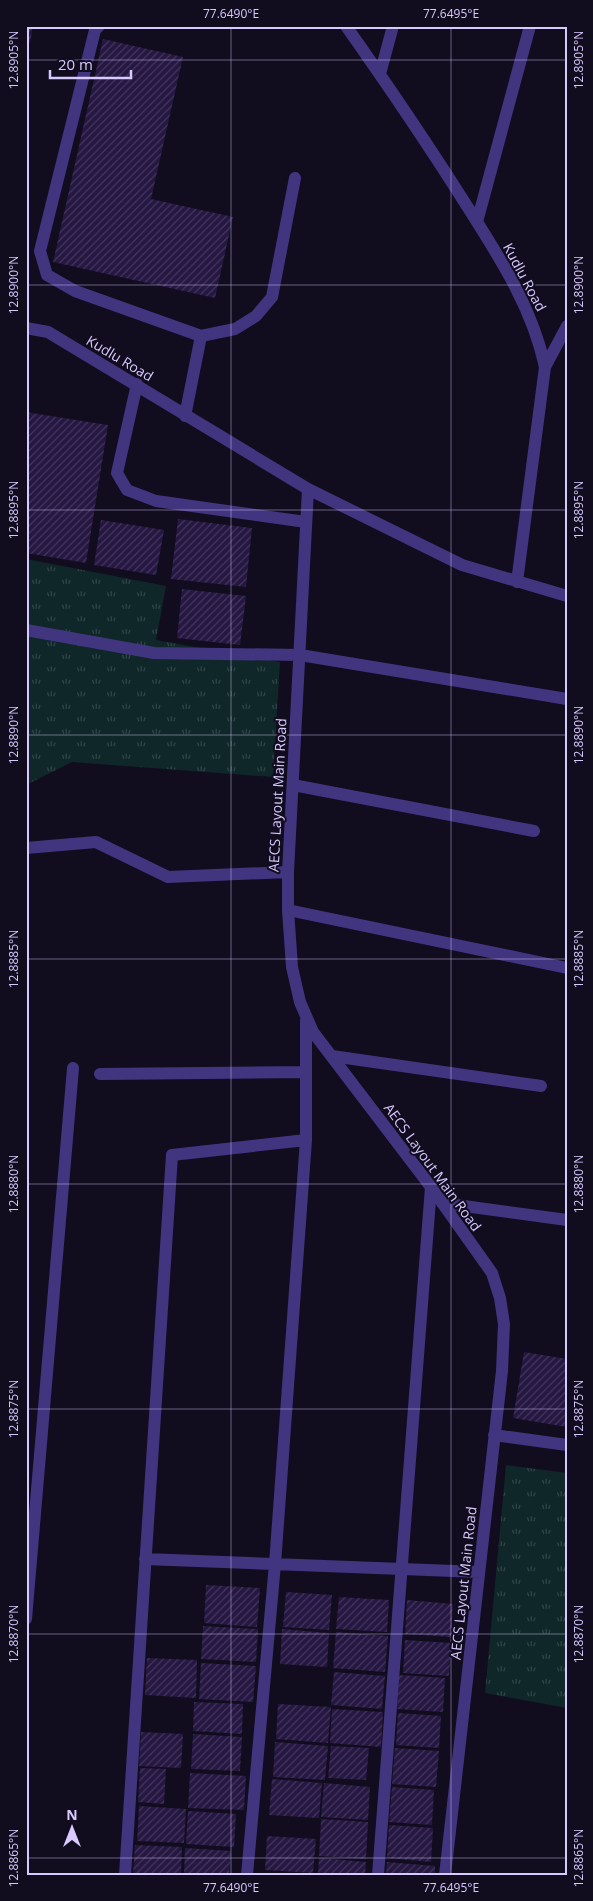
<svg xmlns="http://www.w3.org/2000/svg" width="593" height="1901" viewBox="0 0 593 1901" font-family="'Open Sans',sans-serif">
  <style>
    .grass { fill: url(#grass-tufts) }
    .building { fill: url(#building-hatch) }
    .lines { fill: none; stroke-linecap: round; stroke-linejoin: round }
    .minor { stroke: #423580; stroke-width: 12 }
    .ticks { fill: none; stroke: #d7caff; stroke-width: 1; stroke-opacity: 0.45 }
    .labels { text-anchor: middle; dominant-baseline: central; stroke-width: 4; stroke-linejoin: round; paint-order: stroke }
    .street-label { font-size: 14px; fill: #d7caff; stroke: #120c1f }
    .neatline { fill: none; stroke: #d7caff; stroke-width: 2 }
    .ticks-label { font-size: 12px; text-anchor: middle; fill: #d7caff }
  </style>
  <defs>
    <pattern id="grass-tufts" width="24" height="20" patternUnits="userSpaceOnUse" patternTransform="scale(1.25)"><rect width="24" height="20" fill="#0f2729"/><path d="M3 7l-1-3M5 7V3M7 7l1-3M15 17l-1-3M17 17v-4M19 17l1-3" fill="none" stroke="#314549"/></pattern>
    <pattern id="building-hatch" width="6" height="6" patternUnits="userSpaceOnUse" patternTransform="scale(1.25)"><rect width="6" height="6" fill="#251741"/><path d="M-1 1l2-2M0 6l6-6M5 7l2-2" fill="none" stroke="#44375e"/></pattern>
  </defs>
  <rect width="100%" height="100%" fill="#120c1f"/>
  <path class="grass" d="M26,559L166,586L156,640L280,662L273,777L72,762L26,785Z
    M506,1465L567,1473V1708L485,1693Z"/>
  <path class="building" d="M26,26H33L30,43H26Z
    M103,39L183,57L151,199L233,217L215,298L53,262Z
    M26,412L108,425L86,563L26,553Z
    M178,519L252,528L246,587L171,579Z
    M101,520L164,530L156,575L94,565Z
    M182,589L246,596L240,645L177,638Z
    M524,1352L567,1359V1427L513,1418Z
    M206,1585L260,1588L257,1627L204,1623Z
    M286,1592L332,1595L329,1630L283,1627Z
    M339,1597L389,1600L387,1632L336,1629Z
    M407,1600L453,1604L451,1637L405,1634Z
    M203,1626L258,1629L256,1662L201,1659Z
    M282,1629L329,1633L327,1667L280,1664Z
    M336,1632L388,1636L385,1672L333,1668Z
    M405,1640L451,1643L449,1676L403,1673Z
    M147,1658L197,1660L196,1698L145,1695Z
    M201,1663L256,1666L253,1702L199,1699Z
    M334,1672L385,1676L382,1709L331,1705Z
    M399,1675L445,1678L443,1712L397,1709Z
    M194,1702L243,1704L242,1734L193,1731Z
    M278,1704L331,1707L328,1743L276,1739Z
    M332,1709L383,1712L381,1747L330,1743Z
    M398,1713L441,1716L439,1748L396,1745Z
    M141,1732L183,1734L181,1768L139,1766Z
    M193,1734L242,1737L240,1771L191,1769Z
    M275,1742L328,1746L325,1780L273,1777Z
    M331,1746L369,1748L366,1780L328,1778Z
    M395,1748L439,1751L436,1787L392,1784Z
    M140,1768L166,1769L164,1804L138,1802Z
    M190,1773L246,1776L244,1810L188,1808Z
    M272,1779L322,1783L319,1818L269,1815Z
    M324,1783L370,1787L368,1820L321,1817Z
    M392,1787L434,1790L432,1825L389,1822Z
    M139,1806L186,1809L184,1843L137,1841Z
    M188,1811L236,1814L234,1847L186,1844Z
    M321,1819L368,1822L366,1859L319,1856Z
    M389,1825L433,1828L431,1862L387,1858Z
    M267,1836L316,1839L313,1873L265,1870Z
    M135,1845L182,1847L181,1875H133Z
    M185,1848L231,1851L229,1875H184Z
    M319,1858L366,1862L365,1875H318Z
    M387,1862L435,1866V1875H386Z"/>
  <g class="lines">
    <path class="minor" d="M99,26L95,30L40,251L47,275L75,291L201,336L185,416
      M346,26C387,84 427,143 465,203C498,255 532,306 545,367L517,582
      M380,74L393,26
      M477,222L530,26
      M26,328L48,332L308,489L462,565L567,596
      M201,336L235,329L256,316L272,297L295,178
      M545,367L567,326
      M137,384L117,473L127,490L156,501L306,522
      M308,489L288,872V910L292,967L300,1002L313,1032L431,1187L492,1273L500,1298L504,1324L502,1371L445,1875
      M26,630L154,653L300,655L567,699
      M293,785L534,831
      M26,848L96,842L168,877L288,872
      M288,910L567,968
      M332,1056L541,1086
      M100,1074L306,1072
      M442,1203L567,1220
      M494,1435L567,1445
      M145,1559L479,1572
      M26,1619L73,1068
      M125,1875L172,1155L306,1140
      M247,1875L275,1564L306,1140V1020
      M378,1875L431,1187"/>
  </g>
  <path class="ticks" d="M231,26V1875M451,26V1875M26,60H567M26,285H567M26,510H567M26,735H567M26,959H567M26,1184H567M26,1409H567M26,1634H567M26,1858H567"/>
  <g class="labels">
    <g class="street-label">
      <text transform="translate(525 277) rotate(62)">Kudlu Road</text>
      <text transform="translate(120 358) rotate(31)">Kudlu Road</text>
      <text transform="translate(277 795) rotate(-87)">AECS Layout Main Road</text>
      <text transform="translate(433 1167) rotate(54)">AECS Layout Main Road</text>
      <text transform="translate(463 1583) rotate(-84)">AECS Layout Main Road</text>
    </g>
  </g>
  <rect width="593" height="1901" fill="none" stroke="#120c1f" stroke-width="55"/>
  <g transform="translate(72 1828)" stroke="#120c1f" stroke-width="4" paint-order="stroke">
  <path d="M0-4L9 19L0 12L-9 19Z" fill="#d7caff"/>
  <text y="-8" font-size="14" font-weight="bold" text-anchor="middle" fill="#d7caff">N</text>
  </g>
  <path d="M50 70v8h81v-8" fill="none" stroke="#d7caff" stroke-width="2.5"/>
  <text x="58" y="70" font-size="15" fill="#d7caff" stroke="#120c1f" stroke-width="4" paint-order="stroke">20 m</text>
  <rect x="28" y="28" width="538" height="1846" class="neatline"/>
  <g class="ticks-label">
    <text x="231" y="18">77.6490°E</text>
    <text x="451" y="18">77.6495°E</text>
    <text transform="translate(14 60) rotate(-90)" y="4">12.8905°N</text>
    <text transform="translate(579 60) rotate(-90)" y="4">12.8905°N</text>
    <text transform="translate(14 285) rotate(-90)" y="4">12.8900°N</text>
    <text transform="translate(579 285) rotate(-90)" y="4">12.8900°N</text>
    <text transform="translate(14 510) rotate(-90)" y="4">12.8895°N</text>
    <text transform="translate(579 510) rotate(-90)" y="4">12.8895°N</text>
    <text transform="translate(14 735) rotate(-90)" y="4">12.8890°N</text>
    <text transform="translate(579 735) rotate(-90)" y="4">12.8890°N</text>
    <text transform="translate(14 959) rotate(-90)" y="4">12.8885°N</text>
    <text transform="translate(579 959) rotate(-90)" y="4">12.8885°N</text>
    <text transform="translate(14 1184) rotate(-90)" y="4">12.8880°N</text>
    <text transform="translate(579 1184) rotate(-90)" y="4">12.8880°N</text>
    <text transform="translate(14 1409) rotate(-90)" y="4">12.8875°N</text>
    <text transform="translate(579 1409) rotate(-90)" y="4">12.8875°N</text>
    <text transform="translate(14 1634) rotate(-90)" y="4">12.8870°N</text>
    <text transform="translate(579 1634) rotate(-90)" y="4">12.8870°N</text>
    <text transform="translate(14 1858) rotate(-90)" y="4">12.8865°N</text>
    <text transform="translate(579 1858) rotate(-90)" y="4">12.8865°N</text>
    <text x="231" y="1892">77.6490°E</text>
    <text x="451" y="1892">77.6495°E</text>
  </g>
</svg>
